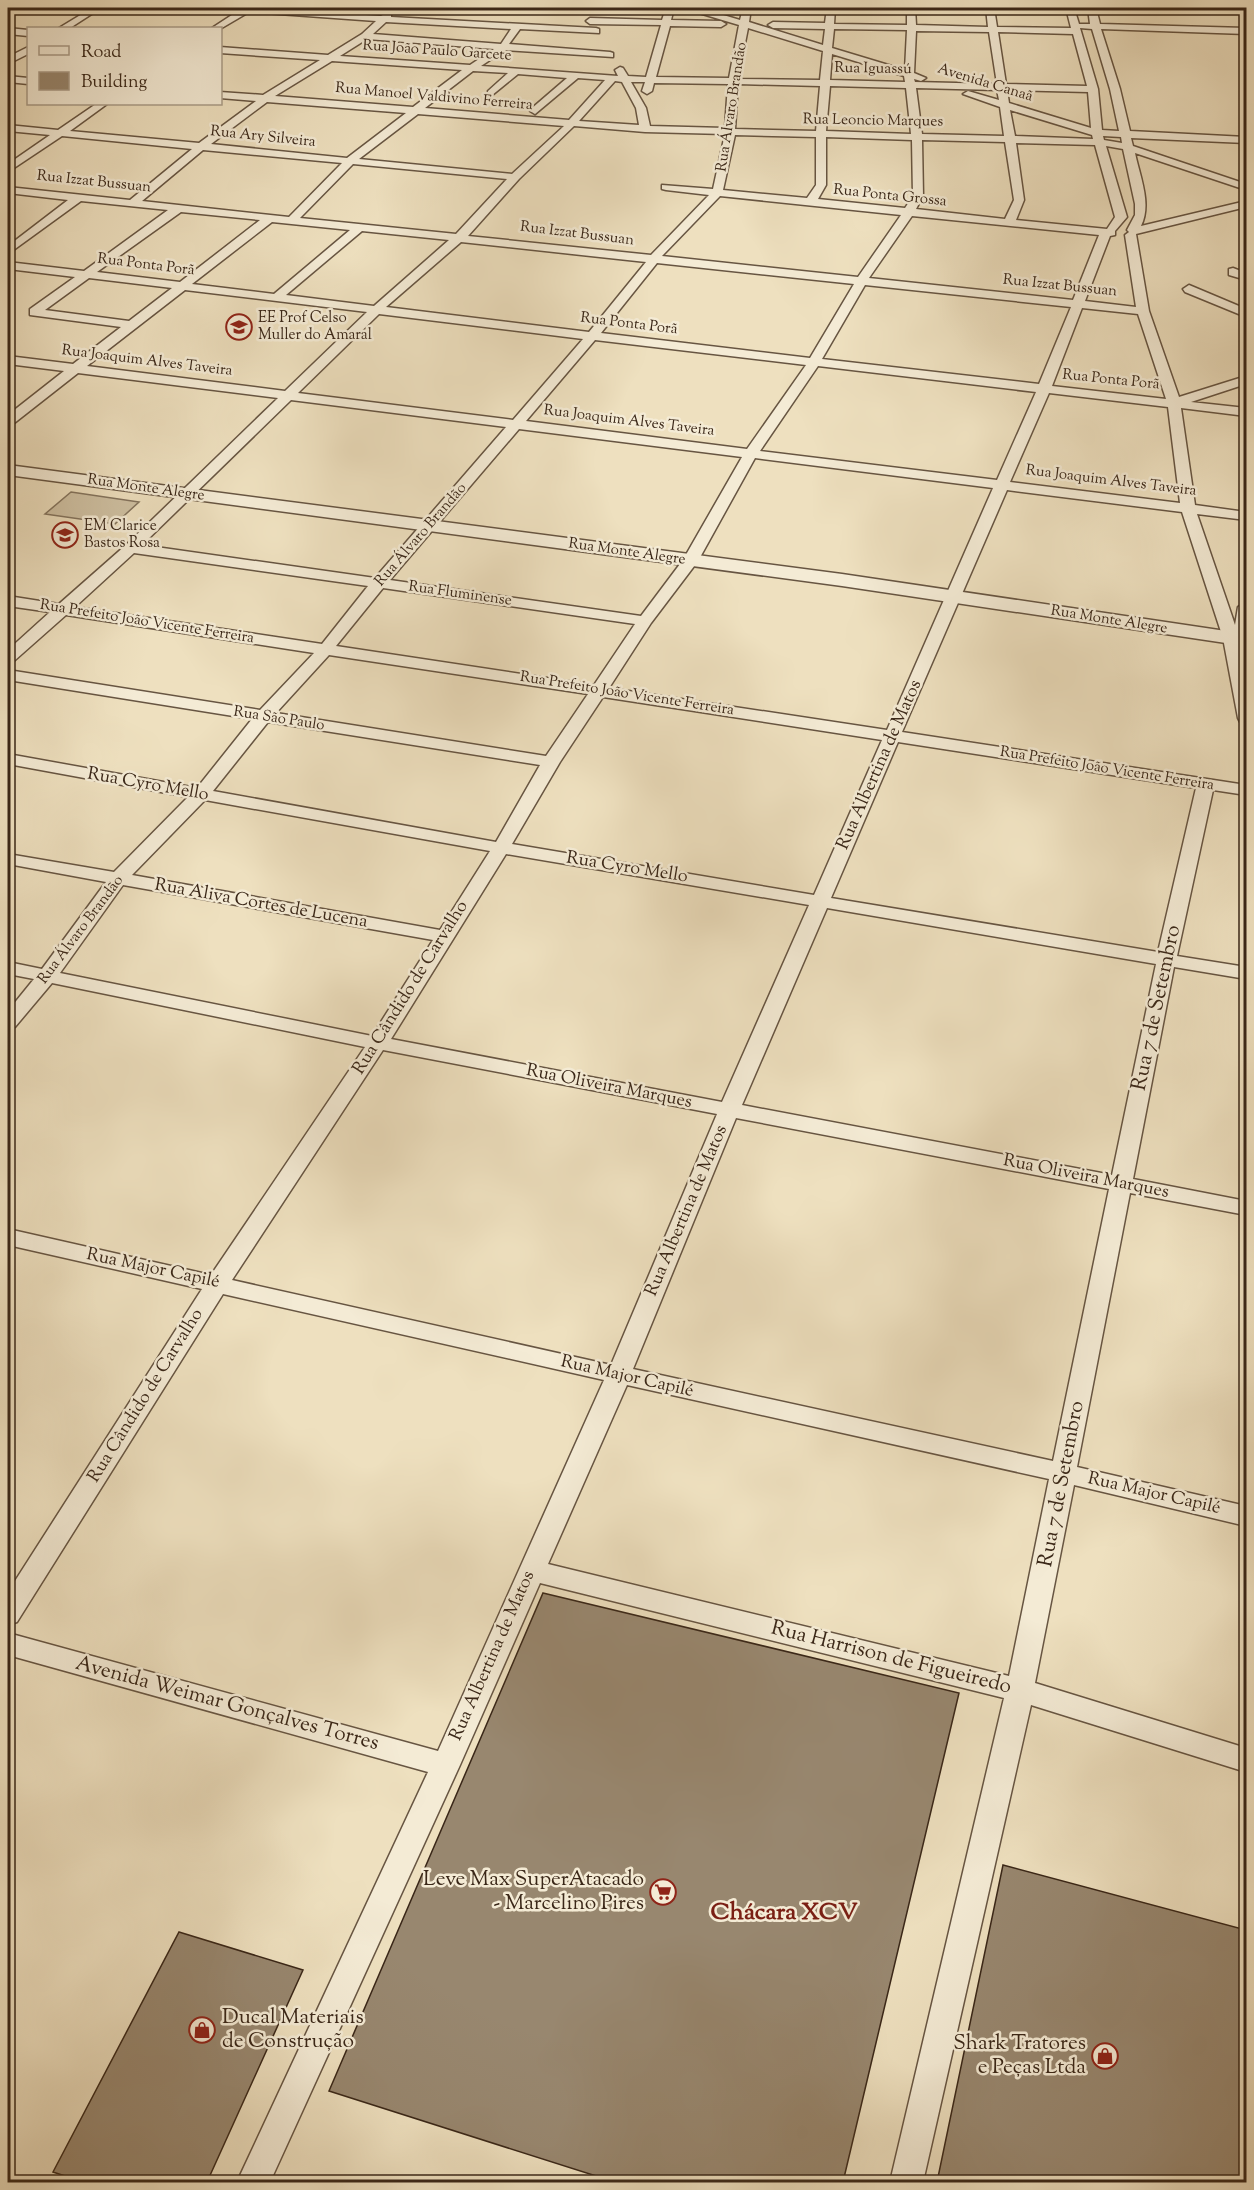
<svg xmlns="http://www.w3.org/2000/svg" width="1254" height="2190" viewBox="0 0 1254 2190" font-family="'Sorts Mill Goudy',serif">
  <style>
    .green { fill: #cfc1a3; stroke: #84745e; stroke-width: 1.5 }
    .building { fill: #98876f; stroke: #3a2718; stroke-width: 1.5 }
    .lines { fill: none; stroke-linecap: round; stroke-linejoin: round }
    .minor-casing { stroke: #675542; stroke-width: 3 }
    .tertiary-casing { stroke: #675542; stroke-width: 3 }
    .minor { fill: #f4ebd5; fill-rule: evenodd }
    .tertiary { fill: #f4ebd5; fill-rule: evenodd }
    .labels { text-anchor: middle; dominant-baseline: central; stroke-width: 5; stroke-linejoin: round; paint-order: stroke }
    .far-street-label { font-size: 15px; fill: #3a2718; stroke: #f4ebd5 }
    .far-poi-label { font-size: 15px; fill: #3a2718; stroke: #f4ebd5; text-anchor: start }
    .street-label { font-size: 18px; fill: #3a2718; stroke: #f4ebd5 }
    .near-street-label { font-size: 21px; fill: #3a2718; stroke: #f4ebd5 }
    .near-poi-label { font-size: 21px; fill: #3a2718; stroke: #f4ebd5; text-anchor: end }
    .near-neighbourhood-label { font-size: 24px; font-weight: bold; fill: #7a1f14; stroke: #f4ebd5 }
  </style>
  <rect width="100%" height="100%" fill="#eee0bf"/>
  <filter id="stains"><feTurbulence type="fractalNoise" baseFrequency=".00333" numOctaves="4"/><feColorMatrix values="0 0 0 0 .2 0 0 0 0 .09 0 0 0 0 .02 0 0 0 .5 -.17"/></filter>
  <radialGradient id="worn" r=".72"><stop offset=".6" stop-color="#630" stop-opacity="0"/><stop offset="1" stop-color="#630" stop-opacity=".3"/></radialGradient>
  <path class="green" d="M71,492L139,502L115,524L45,514Z"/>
  <path class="building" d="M543,1593L959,1693L843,2182H615L329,2091Z
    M1003,1865L1246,1930V2182H937Z
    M179,1932L303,1970L207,2182H83L53,2172Z"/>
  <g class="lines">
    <g class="minor-casing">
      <path id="minor" d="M92,8H101L70,28H59Z
        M227,8H261L381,16L388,12L391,13V17L596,28L599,29V33L520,29L509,44L610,52L613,53V57L505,50L481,66L618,76L615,70L620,67L623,68L628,76L646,77L661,25L590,24L586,21L590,18L662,20L666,8H674L671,20L721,21L726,24L721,27L670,26L656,77L729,78L739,25L689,10L688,8H700L740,20L743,8H751L749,22L823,45L825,29L773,28L768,25L773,22L825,23L827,8H835L834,24L907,25V8H915L916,25L988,27L986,8H994L997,27L1071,28L1066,8H1074L1079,24H1090L1088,8H1096L1100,24L1246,28V34L1101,29L1120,89L1130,131L1246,137V143L1131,138L1133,146L1246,184V190L1135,153C1140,177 1152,204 1141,226L1246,201V207L1136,234L1149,311L1179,397L1246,376V384L1191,402L1246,408V416L1181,408L1195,505L1246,512V520L1197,514L1235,625L1238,607L1246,602V641L1240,644L1246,677V723L1240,722L1238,718L1223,638L1182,512L1007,490L902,732L1246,785V795L1213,790L1177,956L1246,967V979L1174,967L1133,1179L1246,1201V1215L1130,1193L1077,1467L1246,1506V1526L1074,1485L1035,1683L1246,1748V1772L1031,1705L923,2182H890L1004,1698L540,1583L460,1765L270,2182H237L428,1772L8,1655V1633L438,1751L604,1380L223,1294L17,1622L8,1625V1592L202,1289L8,1245V1229L211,1275L365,1047L52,983L15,1027L8,1029V1011L34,979L8,974V962L42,969L106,882L8,864V854L114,872L188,797L8,764V754L197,788L252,719L8,680V670L260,710L314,653L66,615L14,661L8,663V650L50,612L8,606V596L59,604L126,545L278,398L78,373L13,424L8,425V415L64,371L8,364V356L73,364L121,327L30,315V309L75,277L8,269V262L84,271L168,210L81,201L8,254V246L68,200L8,193V187L130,200L192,149L62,136L8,172V164L50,135L8,131V125L58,130L96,104H107L70,131L199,143L256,101L220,98V92L263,95L320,60L220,53V47L328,55L362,34L376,21L249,12L220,29L212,28L238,11ZM386,22L511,29L501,44L373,34ZM748,28L823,51L820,80L738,79ZM1080,28L1092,29L1110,89L1119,131L1102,130L1098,89ZM834,29L907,30L905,70L832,48ZM916,31L989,32L997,84L915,82L914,79L921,81L926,78L914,73ZM998,32L1073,34L1087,86L1006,84ZM367,39L494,49L470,65L340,56ZM832,54L904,76L905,82L830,80ZM332,61L462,70L413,107L275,96ZM473,71L508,73L488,91V95L491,96L518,74L567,78L531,109L530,111L535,114L578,78L605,80L569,120L425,108ZM615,81L622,82L636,108L639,125L579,121ZM631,82H645L642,91L647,94L652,91L654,83L728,84L725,128L650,126L646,108ZM738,84L820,86L816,131L735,129ZM830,86L906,88L911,134L826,131ZM916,88L997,90L999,100L968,91L963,94L1000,107L1004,136L922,134ZM1007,90L1088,92L1091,128L1009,103ZM267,102L406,113L347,158L211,144ZM1010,110L1092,135L1093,139L1015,136ZM418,114L564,126L512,174L359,159ZM574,126L645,132L725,134L713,189L662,185V189L666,190L709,195L651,255L468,236L519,179ZM735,135L816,137V185L807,198L723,190ZM1103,136L1121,137L1122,143L1104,140ZM826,137L912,140L913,196L905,208L818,199L826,185ZM922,140L1005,142L1014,200L1005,219L916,209L923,196ZM1016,143L1095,145L1115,217L1107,229L1016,220L1024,200ZM1106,146L1123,149L1135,204V215L1127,230L1129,232L1125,235L1136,307L1085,301L1110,236L1115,235V231L1127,217ZM203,150L342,163L289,217L142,201ZM353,164L507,179L456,234L300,218ZM720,196L901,215L858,277L662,256ZM181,212L260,220L180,282L97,272ZM912,216L1099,235L1073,300L869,278ZM272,222L350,230L274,294L192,284ZM362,231L449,240L374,306L286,295ZM461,242L646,262L589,332L386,307ZM657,263L854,284L810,358L601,333ZM89,278L172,288L129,321L45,310ZM865,285L1071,307L1039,384L822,359ZM185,290L367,312L285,391L87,366ZM1082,308L1138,314L1166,399L1052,386ZM379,314L583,339L513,420L298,393ZM595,340L806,365L747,449L526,421ZM818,366L1036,392L997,480L760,451ZM1049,393L1168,407L1180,503L1010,482ZM291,400L506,427L375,578L142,545ZM519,429L742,457L683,560L641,616L390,580ZM755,458L993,488L887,730L609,688L651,623L698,561ZM134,553L368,586L322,644L75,607ZM383,588L635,624L594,685L336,646ZM329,655L588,694L546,756L276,713ZM603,697L882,740L814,895L512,844L560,762ZM268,722L540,765L496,842L213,791ZM898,742L1196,788L1158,952L831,898ZM205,800L490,851L440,930L132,875ZM506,854L809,905L722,1102L391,1039ZM123,885L433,940L372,1036L60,973ZM827,908L1156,964L1112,1175L742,1105ZM383,1050L717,1114L611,1365L232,1280ZM736,1118L1109,1189L1053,1461L633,1369ZM627,1385L1049,1479L1009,1676L548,1564Z
        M8,28L28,30V36L8,34Z
        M28,47V54L8,64V57Z
        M8,76L28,78V84L8,82Z
        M1233,268L1246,273V280L1229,275V269Z
        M1189,285L1246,309V317L1185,292L1183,289Z"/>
    </g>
    <g class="tertiary-casing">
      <path id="tertiary" d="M8,465L842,574L1246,634V646L842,586L8,475Z"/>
    </g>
    <use href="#minor" class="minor"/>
    <use href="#tertiary" class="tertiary"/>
  </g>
  <defs>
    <g id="school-ring" transform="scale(1.35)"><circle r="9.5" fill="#f4ebd5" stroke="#8f2418" stroke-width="1.5"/><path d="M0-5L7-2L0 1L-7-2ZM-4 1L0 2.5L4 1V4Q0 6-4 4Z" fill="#8f2418"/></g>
    <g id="supermarket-ring" transform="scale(1.35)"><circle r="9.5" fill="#f4ebd5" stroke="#8f2418" stroke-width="1.5"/><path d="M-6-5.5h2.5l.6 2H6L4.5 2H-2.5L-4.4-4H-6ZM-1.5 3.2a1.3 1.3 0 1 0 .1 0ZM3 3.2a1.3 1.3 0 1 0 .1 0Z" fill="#8f2418"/></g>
    <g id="shop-ring" transform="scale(1.35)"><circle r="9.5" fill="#f4ebd5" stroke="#8f2418" stroke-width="1.5"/><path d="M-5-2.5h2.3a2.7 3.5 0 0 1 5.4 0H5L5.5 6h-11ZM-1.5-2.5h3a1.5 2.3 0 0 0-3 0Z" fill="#8f2418"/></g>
  </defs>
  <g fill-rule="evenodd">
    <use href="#school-ring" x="239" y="327"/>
    <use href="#school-ring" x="65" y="535"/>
    <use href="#supermarket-ring" x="663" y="1892"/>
    <use href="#shop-ring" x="202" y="2030"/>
    <use href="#shop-ring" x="1105" y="2056"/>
  </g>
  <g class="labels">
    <g class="far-street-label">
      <text transform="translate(437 51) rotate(4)">Rua João Paulo Garcete</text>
      <text transform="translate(873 69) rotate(1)">Rua Iguassú</text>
      <text transform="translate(985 83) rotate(17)">Avenida Canaã</text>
      <text transform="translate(434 97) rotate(5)">Rua Manoel Valdivino Ferreira</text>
      <text transform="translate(732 107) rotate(-81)">Rua Álvaro Brandão</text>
      <text transform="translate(873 121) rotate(1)">Rua Leoncio Marques</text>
      <text transform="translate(263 137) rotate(6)">Rua Ary Silveira</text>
      <text transform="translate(94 182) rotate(6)">Rua Izzat Bussuan</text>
      <text transform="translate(890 196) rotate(6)">Rua Ponta Grossa</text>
      <text transform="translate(577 234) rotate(7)">Rua Izzat Bussuan</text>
      <text transform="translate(146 265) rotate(7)">Rua Ponta Porã</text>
      <text transform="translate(1060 286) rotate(6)">Rua Izzat Bussuan</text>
      <text transform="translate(629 324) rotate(7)">Rua Ponta Porã</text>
      <text transform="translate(147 361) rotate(7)">Rua Joaquim Alves Taveira</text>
      <text transform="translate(1111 380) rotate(6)">Rua Ponta Porã</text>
      <text transform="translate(629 421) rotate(7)">Rua Joaquim Alves Taveira</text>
      <text transform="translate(1111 481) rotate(7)">Rua Joaquim Alves Taveira</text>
      <text transform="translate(146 488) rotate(8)">Rua Monte Alegre</text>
      <text transform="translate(421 535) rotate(-49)">Rua Álvaro Brandão</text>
      <text transform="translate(627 552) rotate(8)">Rua Monte Alegre</text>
      <text transform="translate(460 594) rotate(8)">Rua Fluminense</text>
      <text transform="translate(1109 620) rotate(9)">Rua Monte Alegre</text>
      <text transform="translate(147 622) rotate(9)">Rua Prefeito João Vicente Ferreira</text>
      <text transform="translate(627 694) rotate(9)">Rua Prefeito João Vicente Ferreira</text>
      <text transform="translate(279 719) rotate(9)">Rua São Paulo</text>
      <text transform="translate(1107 769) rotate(9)">Rua Prefeito João Vicente Ferreira</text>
      <text transform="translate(81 930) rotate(-53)">Rua Álvaro Brandão</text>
    </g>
    <g class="far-poi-label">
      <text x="258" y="318">EE Prof Celso<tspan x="258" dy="17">Muller do Amaral</tspan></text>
      <text x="84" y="526">EM Clarice<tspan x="84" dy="17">Bastos Rosa</tspan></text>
    </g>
    <g class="street-label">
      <text transform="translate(880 765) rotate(-66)">Rua Albertina de Matos</text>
      <text transform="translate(148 785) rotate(10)">Rua Cyro Mello</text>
      <text transform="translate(627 868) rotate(9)">Rua Cyro Mello</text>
      <text transform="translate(261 904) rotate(10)">Rua Aliva Cortes de Lucena</text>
      <text transform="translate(411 988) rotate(-58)">Rua Cândido de Carvalho</text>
      <text transform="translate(609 1087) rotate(11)">Rua Oliveira Marques</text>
      <text transform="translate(1086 1177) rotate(11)">Rua Oliveira Marques</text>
      <text transform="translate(687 1211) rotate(-67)">Rua Albertina de Matos</text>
      <text transform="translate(153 1269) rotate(12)">Rua Major Capilé</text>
      <text transform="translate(627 1377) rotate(13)">Rua Major Capilé</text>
      <text transform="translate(146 1396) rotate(-58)">Rua Cândido de Carvalho</text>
      <text transform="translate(1154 1494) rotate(13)">Rua Major Capilé</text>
      <text transform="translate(493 1656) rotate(-66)">Rua Albertina de Matos</text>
    </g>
    <g class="near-street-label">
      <text transform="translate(1157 1008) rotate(-78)">Rua 7 de Setembro</text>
      <text transform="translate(1062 1484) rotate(-79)">Rua 7 de Setembro</text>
      <text transform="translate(891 1658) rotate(14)">Rua Harrison de Figueiredo</text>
      <text transform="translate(227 1704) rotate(15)">Avenida Weimar Gonçalves Torres</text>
    </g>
    <g class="near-poi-label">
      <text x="644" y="1880">Leve Max SuperAtacado<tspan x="644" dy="24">- Marcelino Pires</tspan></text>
      <text x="222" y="2018" text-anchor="start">Ducal Materiais<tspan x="222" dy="24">de Construção</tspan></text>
      <text x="1086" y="2044">Shark Tratores<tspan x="1086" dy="24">e Peças Ltda</tspan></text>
    </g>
    <g class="near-neighbourhood-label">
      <text x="784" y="1913">Chácara XCV</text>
    </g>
  </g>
  <rect width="1254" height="2190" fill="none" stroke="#eee0bf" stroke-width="30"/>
  <rect x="9" y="9" width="1236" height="2172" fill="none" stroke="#3a2718" stroke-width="3"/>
  <rect x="15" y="15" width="1224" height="2160" fill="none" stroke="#3a2718" stroke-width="1.5"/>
  <rect x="27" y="27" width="195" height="78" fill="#f4ebd5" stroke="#aa9d89" stroke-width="1.5"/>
  <rect x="39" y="46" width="30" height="9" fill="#f4ebd5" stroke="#aa9d89" stroke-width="1.5"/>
  <text x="81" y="57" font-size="18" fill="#3a2718">Road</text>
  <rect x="39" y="72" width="30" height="18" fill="#98876f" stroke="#aa9d89" stroke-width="1.5"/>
  <text x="81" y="87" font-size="18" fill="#3a2718">Building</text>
  <rect width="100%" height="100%" filter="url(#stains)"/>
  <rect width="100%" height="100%" fill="url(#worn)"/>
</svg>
